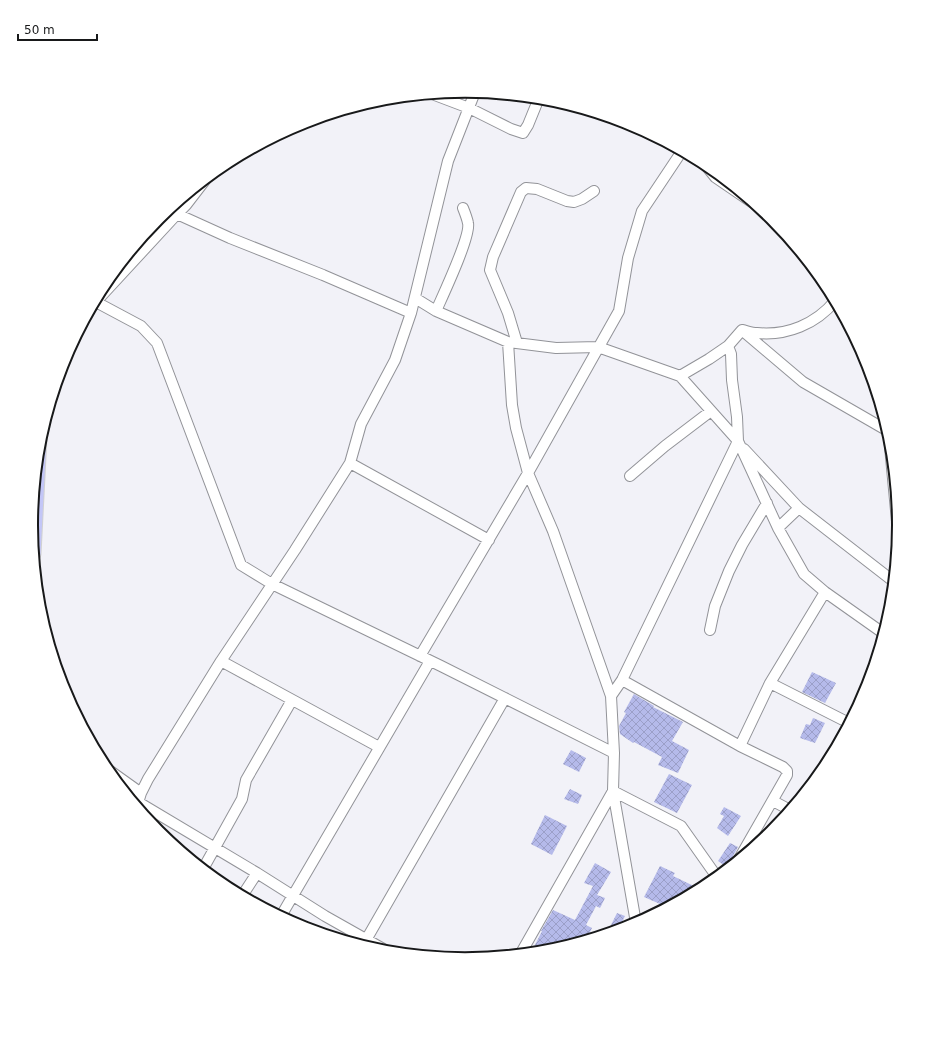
<svg xmlns="http://www.w3.org/2000/svg" width="930" height="1050" viewBox="0 0 930 1050" font-family="'DejaVu Sans',sans-serif">
  <style>
    .building { fill: url(#building-cross-hatch) }
    .lines { fill: none; stroke-linecap: round; stroke-linejoin: round }
    .minor-casing { stroke: #929398; stroke-width: 12 }
    .major-casing { stroke: #d1d1d1; stroke-width: 15 }
    .minor { stroke: #fff; stroke-width: 10 }
    .major { stroke: #c3c6f7; stroke-width: 13 }
    .rim { fill: none; stroke: #18191a; stroke-width: 2 }
  </style>
  <defs>
    <pattern id="building-cross-hatch" width="8" height="8" patternUnits="userSpaceOnUse"><rect width="8" height="8" fill="#b5baea"/><path d="M0 0l8 8M0 8l8-8" fill="none" stroke="#9b9fc8"/></pattern>
  </defs>
  <rect width="100%" height="100%" fill="#f2f2f8"/>
  <path class="building" d="M812,672L836,683L825,703L802,692Z
    M634,694L654,706L653,707L683,722L672,741L689,750L678,773L658,765L662,757L634,742L633,743L620,734L619,726L626,713L624,712Z
    M813,718L825,723L815,743L800,738L806,724L810,725Z
    M571,750L586,758L579,772L563,764Z
    M669,774L692,785L677,813L654,802Z
    M570,789L582,795L578,804L564,799Z
    M724,807L741,816L728,836L717,828L724,816L720,814Z
    M545,815L567,826L552,855L531,844Z
    M730,843L738,847L733,856V861L728,868L718,861Z
    M595,863L611,872L597,895L605,898L600,908L596,906L586,925L592,928L586,940L549,951L531,953L542,931H541L553,910L575,920L593,886L584,883Z
    M660,866L675,873L673,876L700,889L667,907L644,897Z
    M617,913L625,916L618,930L607,933Z"/>
  <g class="lines">
    <g class="minor-casing">
      <path id="minor" d="M432,94L469,108L511,129L523,133L528,125L539,98
        M703,162L715,177L756,205
        M177,214L186,205L206,179
        M415,298L436,311L508,342L556,348L598,347L680,376L738,441L622,680L611,696L614,753L613,791L636,923
        M835,301C816,324 787,336 757,333C752,333 747,331 742,330L728,346L731,354L732,380L737,417L738,441L778,528L804,574L825,592L883,633
        M96,302L141,326L157,343L241,565L272,584L441,666L614,753
        M92,306L177,214L230,238L323,275L411,313
        M436,311C443,295 471,236 468,223C467,218 465,213 463,208
        M744,332L803,382L888,431
        M508,342L512,405L516,428L528,473L553,531L611,696
        M517,343L508,313L490,270L493,257L521,192L526,188L537,189L567,201L574,202L582,199L594,191
        M680,376L709,359L728,346
        M889,436L898,532
        M744,449L799,508L893,581
        M350,463L489,540
        M630,476L665,446L711,411
        M778,528L799,508
        M710,630L715,606L729,571L742,545L767,503
        M420,656L528,473L619,311L628,258L642,211L682,151
        M221,661L379,747
        M622,680L740,746L783,767L787,771V775L739,859
        M770,683L849,723
        M740,746L770,683L825,592
        M106,768L141,793
        M773,801L790,810
        M138,802L257,873L325,916L387,951
        M137,806L141,793L148,779L221,661L295,550L350,463L361,424L395,360L411,313L448,161L475,92
        M203,869L242,799L246,780L292,700
        M242,896L257,873
        M281,916L430,661
        M366,940L505,698
        M521,953L613,791L681,826L717,877"/>
    </g>
    <g class="major-casing">
      <path id="major" d="M34,554L40,437"/>
    </g>
    <use href="#minor" class="minor"/>
    <use href="#major" class="major"/>
  </g>
  <path d="M0 0H930V1050H0ZM38 525a427 427 0 1 1 854 0a427 427 0 1 1-854 0Z" fill="#fff" fill-rule="evenodd"/>
  <path class="rim" d="M38 525a427 427 0 1 1 854 0a427 427 0 1 1-854 0Z"/>
  <path d="M18 34v6h79v-6" fill="none" stroke="#18191a" stroke-width="2"/>
  <text x="24" y="34" font-size="12" fill="#18191a" stroke="#ffffff" stroke-width="3" paint-order="stroke">50 m</text>
</svg>
